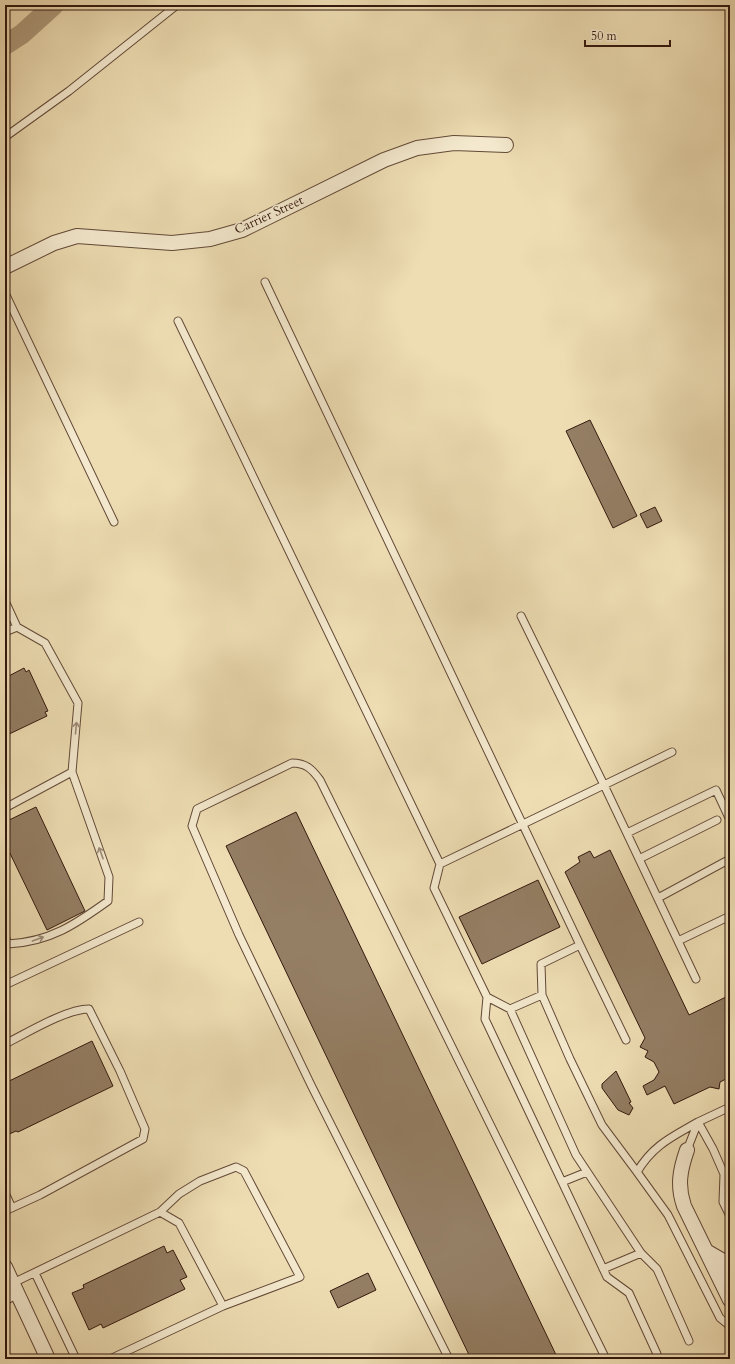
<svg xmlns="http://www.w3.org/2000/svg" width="735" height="1364" viewBox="0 0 735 1364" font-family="Cardo,serif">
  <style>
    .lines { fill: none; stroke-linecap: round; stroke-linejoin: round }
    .river { stroke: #ae9a7b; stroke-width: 20 }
    .building { fill: #947e64; stroke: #33180e }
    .service-casing { stroke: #624937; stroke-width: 9 }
    .minor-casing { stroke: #624937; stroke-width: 16 }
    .service { stroke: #f4e9ce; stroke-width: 7 }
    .minor { stroke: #f4e9ce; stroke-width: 14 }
    .oneway { stroke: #9d8b78 }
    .labels { text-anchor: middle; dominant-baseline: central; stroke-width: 3; stroke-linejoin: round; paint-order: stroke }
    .street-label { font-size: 13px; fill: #33180e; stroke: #f4e9ce }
  </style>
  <rect width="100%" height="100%" fill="#eeddb3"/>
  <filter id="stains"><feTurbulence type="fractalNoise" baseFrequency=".005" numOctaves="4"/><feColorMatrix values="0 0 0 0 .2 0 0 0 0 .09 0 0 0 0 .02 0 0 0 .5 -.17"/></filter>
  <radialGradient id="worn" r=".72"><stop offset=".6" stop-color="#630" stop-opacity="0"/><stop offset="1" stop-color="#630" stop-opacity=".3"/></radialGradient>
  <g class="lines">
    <path class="river" d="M5,45L22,34L54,5"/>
  </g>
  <path class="building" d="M590,420L637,516L613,528L566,431Z
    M655,507L662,521L647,528L640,514Z
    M24,668L26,672L29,670L48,711L45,712L47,716L5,736V678Z
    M36,807L85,911L47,930L5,843V822Z
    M296,812L558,1359H471L447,1309L226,846Z
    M610,850L689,1015L726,997L730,1004V1077L720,1082L719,1089L710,1087L674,1104L665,1086L647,1095L643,1086L654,1080L659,1072L654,1062L645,1057L648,1051L640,1047L645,1038L565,872L580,862L578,857L590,851L594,858Z
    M538,880L560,927L482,964L459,917Z
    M92,1041L113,1086L18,1132L16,1131L5,1136V1083Z
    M616,1071L631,1102L629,1103L633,1108L629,1115L618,1110L602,1088V1084Z
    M164,1246L167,1253L173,1250L187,1277L180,1280L185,1289L103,1328L101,1324L89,1330L72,1293L84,1288L83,1285Z
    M368,1273L376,1290L338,1308L330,1291Z"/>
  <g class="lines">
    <g class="service-casing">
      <path id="service" d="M5,137L69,91L177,5
        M265,282L580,945L541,964L542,995L570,1059L602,1125L637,1172
        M5,293L114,522
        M178,321L440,864L604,785L521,616
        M5,601L17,627L45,643L78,703L72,772L109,877L108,901C76,924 50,942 8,944L5,936
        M5,632L17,627
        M672,752L604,785L696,979
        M5,808L72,772
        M627,833L716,790L730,820
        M639,859L717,820
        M440,864L434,888L487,997L510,1009L542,995
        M658,898L730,859
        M678,941L730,916
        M580,945L626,1040
        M5,985L139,922
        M487,997L485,1019L607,1277L629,1293L657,1354
        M510,1009L576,1155L641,1253L657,1269L689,1341
        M5,1044C27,1033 66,1009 89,1009L120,1071L145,1129L143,1139L40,1195L5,1211
        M687,1150L698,1122L730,1107
        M562,1182L587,1172
        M5,1193L12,1208
        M160,1212L179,1194L200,1181L236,1167L244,1171L300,1277L223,1306
        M730,1216L723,1202L724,1174L713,1149L698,1122C672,1137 653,1145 637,1172L668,1215L720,1318L730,1326
        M603,1269L641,1253
        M35,1273L76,1359
        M13,1283L160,1212L179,1223L223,1306L110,1359
        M5,1301L18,1294
        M449,1359L311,1085L239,935L192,826L197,809L292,763C306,763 312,769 320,780L606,1359"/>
    </g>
    <g class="minor-casing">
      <path id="minor" d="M5,267L54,243L77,236L172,243L210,239L242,230L384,160L417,148L454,143L506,145
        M687,1150C680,1170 677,1186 684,1206L730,1300
        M706,1251L725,1262L730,1274
        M5,1267L48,1359"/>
    </g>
    <use href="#service" class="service"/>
    <use href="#minor" class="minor"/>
  </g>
  <defs><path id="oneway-shaft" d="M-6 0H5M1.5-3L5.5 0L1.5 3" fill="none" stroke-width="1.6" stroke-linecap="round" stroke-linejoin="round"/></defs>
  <g class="oneway">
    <use href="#oneway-shaft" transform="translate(76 728) rotate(-85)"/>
    <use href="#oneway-shaft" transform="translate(101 853) rotate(-110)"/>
    <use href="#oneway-shaft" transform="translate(38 939) rotate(-20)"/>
  </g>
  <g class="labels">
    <g class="street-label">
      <text transform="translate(269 215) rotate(-25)">Carrier Street</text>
    </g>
  </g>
  <rect width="735" height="1364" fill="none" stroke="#eeddb3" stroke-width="20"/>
  <rect x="6" y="6" width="723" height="1352" fill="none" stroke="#33180e" stroke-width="2"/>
  <rect x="10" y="10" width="715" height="1344" fill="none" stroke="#33180e"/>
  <path d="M585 40v6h85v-6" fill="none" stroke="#33180e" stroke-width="2"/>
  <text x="591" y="40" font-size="12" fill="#33180e" stroke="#f4e9ce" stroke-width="3" paint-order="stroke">50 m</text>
  <rect width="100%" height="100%" filter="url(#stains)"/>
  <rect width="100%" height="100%" fill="url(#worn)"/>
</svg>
